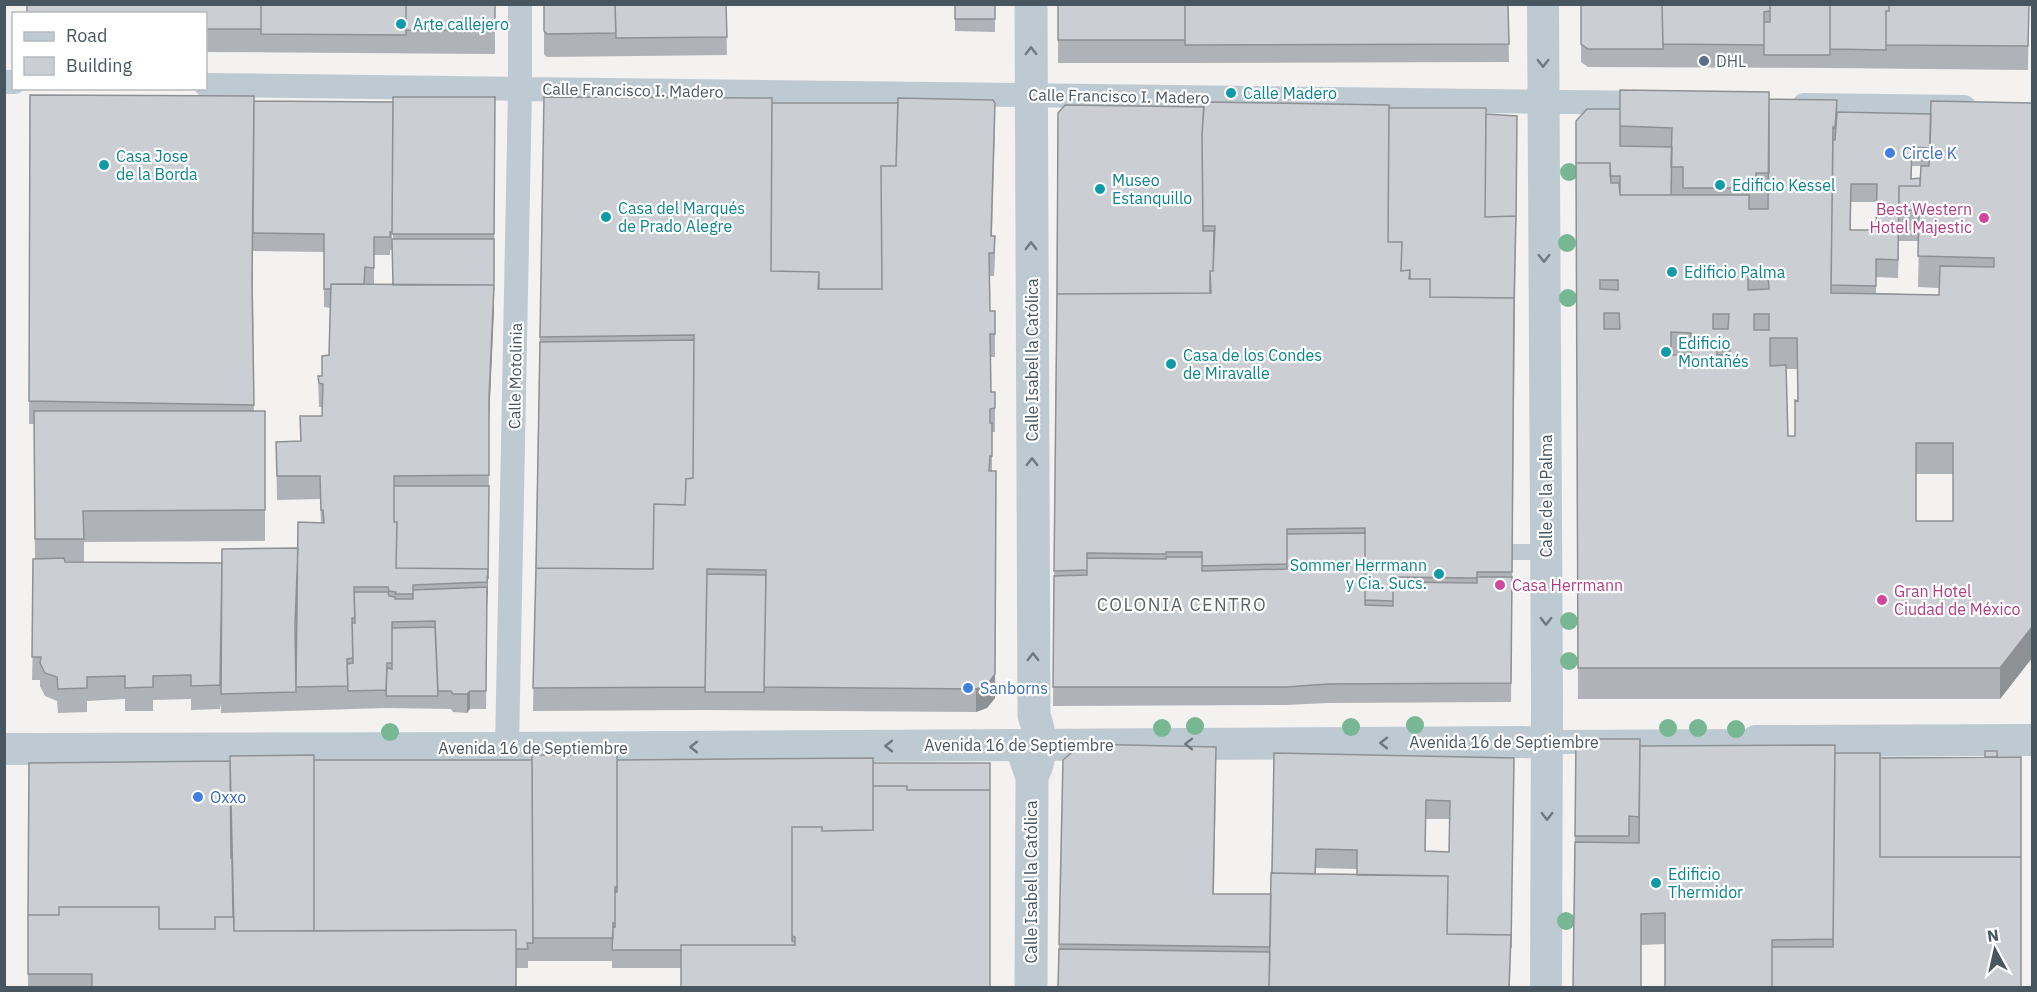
<svg xmlns="http://www.w3.org/2000/svg" width="2037" height="992" viewBox="0 0 2037 992" font-family="'IBM Plex Sans',sans-serif">
  <style>
    .lines { fill: none; stroke-linecap: round; stroke-linejoin: round }
    .service { stroke: #becad1; stroke-width: 16 }
    .pedestrian { stroke: #becad1; stroke-width: 24 }
    .minor { stroke: #becad1; stroke-width: 32 }
    .tertiary { stroke: #becad1; stroke-width: 33 }
    .tree { fill: #78b793 }
    .wall { fill: #afb2b6; fill-rule: evenodd }
    .shaded-wall { fill: #8e9194 }
    .building { fill: #cbcfd4; stroke: #8e9194; stroke-width: 1.5; fill-rule: evenodd }
    .oneway { stroke: #6b7982 }
    .culture-dot { fill: #0f9aa8; stroke: #fff; stroke-width: 2 }
    .service-dot { fill: #5c6f8a; stroke: #fff; stroke-width: 2 }
    .shop-dot { fill: #3f7fe0; stroke: #fff; stroke-width: 2 }
    .hotel-dot { fill: #d1479c; stroke: #fff; stroke-width: 2 }
    .labels { text-anchor: middle; dominant-baseline: central; stroke-width: 4.5; stroke-linejoin: round; paint-order: stroke }
    .culture-label { font-size: 16px; fill: #0d838f; stroke: #fff; text-anchor: start }
    .service-label { font-size: 16px; fill: #4e5e75; stroke: #fff; text-anchor: start }
    .street-label { font-size: 16px; fill: #485660; stroke: #fff }
    .shop-label { font-size: 16px; fill: #366cbe; stroke: #fff; text-anchor: start }
    .hotel-label { font-size: 16px; fill: #b23c85; stroke: #fff; text-anchor: start }
    .neighbourhood-label { font-size: 18px; letter-spacing: 1.5px; fill: #5d6267; stroke: #fff }
  </style>
  <rect width="100%" height="100%" fill="#f4f1f1"/>
  <g class="lines">
    <path class="service" d="M1513,552H1546"/>
    <path class="pedestrian" d="M4,82H14
      M206,85L1652,103
      M1804,105L1964,107
      M1547,742L1756,741
      M507,748L520,89V4"/>
    <path class="minor" d="M1543,4L1547,699L1546,988
      M1756,741L2032,740
      M4,749L507,748L1547,742"/>
    <path class="tertiary" d="M1031,4L1034,715C1042,739 1043,754 1032,777
      M1025,757L1032,777L1031,988"/>
  </g>
  <g class="tree">
    <circle cx="1569" cy="172" r="9"/>
    <circle cx="1567" cy="243" r="9"/>
    <circle cx="1568" cy="298" r="9"/>
    <circle cx="1569" cy="621" r="9"/>
    <circle cx="1569" cy="661" r="9"/>
    <circle cx="1415" cy="725" r="9"/>
    <circle cx="1195" cy="726" r="9"/>
    <circle cx="1351" cy="727" r="9"/>
    <circle cx="1162" cy="728" r="9"/>
    <circle cx="1668" cy="728" r="9"/>
    <circle cx="1698" cy="728" r="9"/>
    <circle cx="1736" cy="729" r="9"/>
    <circle cx="390" cy="732" r="9"/>
    <circle cx="1566" cy="921" r="9"/>
  </g>
  <path class="wall" d="M495,4V54L206,52V14Z
    M726,4L727,55L547,57L544,54V31Z
    M955,4H995V32L955,31Z
    M1058,4H1508L1509,62L1185,63V60V63H1058Z
    M1581,4H2029L2028,70L1830,68L1588,67L1581,62Z
    M30,95L254,101L393,102L495,97L494,308L489,421L486,709H470L467,713L453,712L451,709L386,708L221,713V703L220,709L191,710V699L153,700V711H125V699L87,701V712L58,713L57,701L45,696L40,686V680H32L35,559L34,424H29ZM393,124V285H374V255H390V250H392ZM253,251L324,252V307L330,308L329,355L322,376H318L319,407H322V416H300V441L276,442L277,500L320,499L321,523L298,548L222,563L84,562V542L265,541V411H254L253,290ZM297,590L296,692L295,639Z
    M544,97L772,103L995,126L992,236H995V259L994,276H989L990,311H995V357H991V392H995V432H992V471L995,698L987,708L976,712L705,710L533,711Z
    M1769,99L1837,112L1931,114L2032,103V658L2000,699H1578L1576,121L1620,109ZM1912,166H1921L1920,178L1911,179ZM1851,202H1876V230H1851ZM1899,241H1919L1918,287L1939,288V295L1876,293V277L1898,278ZM1786,369H1797L1798,401L1795,436H1788ZM1916,474H1953V521H1916Z
    M1058,113L1389,137L1486,114L1517,116L1511,702L1328,703L1286,705L1053,706Z
    M1576,739L1640,746L1835,753L1880,758L1997,757L2021,987L1665,944L1641,945L1573,987Z
    M1274,753L1514,776L1510,987H1058L1063,760L1216,770L1214,894H1271ZM1426,819H1449V852L1425,851ZM1316,868L1357,869V875L1316,874Z
    M314,760H617L873,763L990,987L681,968H612V961H528V968H516V987H28L29,763ZM230,782L232,858H231Z"/>
  <path class="shaded-wall" d="M494,285V308L489,421L488,592L487,606L489,398Z
    M996,471L995,698L987,708L976,712V689Z
    M2032,627V658L2000,699V668Z
    M470,691V709L467,713V694Z"/>
  <path class="building" d="M27,4H261V29H206V14H27Z
    M261,4H406V35L261,34Z
    M406,4H495V31L406,30Z
    M544,4H615L616,33L547,34L544,31Z
    M615,4H726L727,37L616,38Z
    M955,4H995V19H955Z
    M1058,4H1185V40H1058Z
    M1185,4H1508L1509,44L1185,45Z
    M1581,4H1662L1663,49H1588L1581,44Z
    M1662,4H1770V11L1764,12V45L1663,44Z
    M1770,4H1830V55H1764V22H1770Z
    M1830,4H1889V11H1886V50L1830,49Z
    M1889,4H2029L2028,46L1886,45V11H1889Z
    M1620,90L1769,92V173H1756V188H1683V167H1671L1672,128L1620,126Z
    M30,95L254,96L252,281L254,405L29,401Z
    M393,97H495L494,234H392Z
    M544,97L772,98L771,271L819,272L818,289H882L881,166H896L898,98L993,100L995,103L991,236H995L994,253H989L990,311H995V334H990L991,392H995V408L990,409V423H992V456H990L989,471H996L995,674L987,685L976,689L764,687L766,570L707,569L705,687L533,688L536,568L653,569L654,504L685,505L686,479L693,478L694,335L540,337Z
    M1769,99L1837,100L1835,128L1833,127L1831,293L1939,295L1940,266L1994,267V258L1918,256L1919,210H1899V186H1920L1921,166H1929L1931,101L2032,103V627L2000,668H1578L1576,163H1610L1611,183H1619L1620,195H1749V209H1768ZM1748,272H1768L1769,289L1748,290ZM1600,280H1618V290L1600,289ZM1604,313H1619L1620,329H1604ZM1713,314H1729L1728,329H1713ZM1754,314H1769V330H1754ZM1671,332L1691,333V355H1671ZM1770,338H1797L1798,401L1795,400V436H1788L1786,365L1770,366ZM1730,340V355H1717V341ZM1916,443H1953V521H1916Z
    M254,101L393,102L392,232H390V237H374V268L365,267L364,284H331V289H324V234L253,233Z
    M1204,102L1389,105L1388,242H1402L1401,271L1410,270L1409,279H1430V297L1514,298L1512,572H1477V578L1393,577V601L1365,600V528L1287,529V564L1202,566V552H1166V554L1087,553V570L1054,571L1057,294L1211,293L1210,271H1213L1215,226H1203L1202,135Z
    M772,103H898L896,166H881L882,289H819V272L771,271Z
    M1065,105L1204,107L1202,135L1203,231H1214L1213,271H1210V293L1057,294L1058,113Z
    M1389,108H1486L1485,217L1516,216L1514,303V298L1430,297V279H1410V270L1401,271L1402,242H1388Z
    M1587,109H1620V146L1672,147L1671,195H1620V176H1610V163H1576V176V121Z
    M1837,112L1931,114L1930,148L1912,147L1911,179L1920,178V186H1899L1898,260L1876,259V286L1831,285L1833,140H1835ZM1851,184H1877L1876,230H1850Z
    M1486,114L1517,116L1516,222V216L1485,217Z
    M392,239H494V290V285H393Z
    M331,284L494,285L489,398V475L394,476V522H397L396,568L488,569L487,582L413,585V594H395L396,592L389,591L388,587H354L355,618H352L353,658L347,659L348,686L296,687L298,522L324,523L323,510H321L320,476H277L276,442L301,441L300,416H322L323,384L319,383L318,376H322V356L329,355Z
    M694,340L693,478L686,479L685,505L654,504L653,569L536,568L540,342Z
    M34,411H265V510L83,511L84,539H35Z
    M394,486H489L488,579V569L396,568L397,522H394Z
    M1365,533V605L1393,606V582L1477,583V577H1512L1511,683L1328,684L1286,687H1053L1054,576L1087,575V558L1166,559V557H1202V571L1287,569V534Z
    M298,548L295,625L296,692L221,694L222,549Z
    M64,558L65,562L222,563L220,685L191,686V675L153,676V687L125,688V676L87,677V688L58,689L57,677L45,673L40,663L41,657H32L33,559Z
    M707,574L766,575L764,692H705Z
    M487,587L486,691H470L467,694H453L451,691H438L435,621L392,622V663H387L386,690L348,691L347,664L353,663L352,623H355L354,592H388L389,596L395,597V599H413V590Z
    M435,627L438,696H386L387,668L392,669V628Z
    M1576,739H1640L1639,817L1629,816V836H1575Z
    M1082,744L1216,747L1213,894H1271L1270,947L1059,944L1063,760Z
    M1835,745L1833,939L1772,940V987H1665V913L1641,914V987H1573L1575,842L1639,843L1640,746Z
    M1985,751H1997V757H1985Z
    M1274,753L1514,758L1511,948V935L1447,934L1448,876L1357,875V850L1316,849L1315,874L1272,873ZM1426,800L1450,801L1449,852L1425,851Z
    M1835,753H1880V857H2021V987H1772V947H1833Z
    M314,755V931H234L230,756Z
    M532,755H617V887H615V923H613V938H533Z
    M2021,757V857H1880V758Z
    M873,758V830L822,831V827H792V941L795,942V945H681V950H612L613,928L615,927V892H617V760Z
    M314,760H532L533,943H527L528,949H516V930L314,931Z
    M230,761L231,858H232L233,917H215V929H159V907H59V915H28L29,763Z
    M873,763H990V798V790H907V786H873V792Z
    M873,786H907V790H990V987H681V945H795V937L792,936V827H822V831L873,830Z
    M1271,873L1448,876L1447,934L1511,935L1509,987H1269Z
    M59,907H159V929H215V917H234V931L516,930V987H92V974H28V915H59Z
    M1059,949L1270,952L1269,987H1058Z"/>
  <defs><path id="oneway-chevron" d="M-2-3.5L2.5 0L-2 3.5" fill="none" stroke-width="1.6" stroke-linecap="round" stroke-linejoin="round" transform="scale(1.5)"/></defs>
  <g class="oneway">
    <use href="#oneway-chevron" transform="translate(1031 51) rotate(-90)"/>
    <use href="#oneway-chevron" transform="translate(1543 63) rotate(90)"/>
    <use href="#oneway-chevron" transform="translate(1031 246) rotate(-90)"/>
    <use href="#oneway-chevron" transform="translate(1544 258) rotate(90)"/>
    <use href="#oneway-chevron" transform="translate(1032 462) rotate(-90)"/>
    <use href="#oneway-chevron" transform="translate(1546 621) rotate(90)"/>
    <use href="#oneway-chevron" transform="translate(1033 657) rotate(-90)"/>
    <use href="#oneway-chevron" transform="translate(1384 743) rotate(180)"/>
    <use href="#oneway-chevron" transform="translate(1189 744) rotate(180)"/>
    <use href="#oneway-chevron" transform="translate(889 746) rotate(180)"/>
    <use href="#oneway-chevron" transform="translate(694 747) rotate(180)"/>
    <use href="#oneway-chevron" transform="translate(1547 816) rotate(90)"/>
  </g>
  <g class="culture-dot">
    <circle cx="401" cy="24" r="6"/>
    <circle cx="1231" cy="93" r="6"/>
    <circle cx="104" cy="165" r="6"/>
    <circle cx="1720" cy="185" r="6"/>
    <circle cx="1100" cy="189" r="6"/>
    <circle cx="606" cy="217" r="6"/>
    <circle cx="1672" cy="272" r="6"/>
    <circle cx="1666" cy="352" r="6"/>
    <circle cx="1171" cy="364" r="6"/>
    <circle cx="1439" cy="574" r="6"/>
    <circle cx="1656" cy="883" r="6"/>
  </g>
  <circle class="service-dot" cx="1704" cy="61" r="6"/>
  <g class="shop-dot">
    <circle cx="1890" cy="153" r="6"/>
    <circle cx="968" cy="688" r="6"/>
    <circle cx="198" cy="797" r="6"/>
  </g>
  <g class="hotel-dot">
    <circle cx="1984" cy="218" r="6"/>
    <circle cx="1500" cy="585" r="6"/>
    <circle cx="1882" cy="600" r="6"/>
  </g>
  <g class="labels">
    <g class="culture-label">
      <text x="413" y="24">Arte callejero</text>
      <text x="1243" y="93">Calle Madero</text>
      <text x="116" y="156">Casa Jose<tspan x="116" dy="18">de la Borda</tspan></text>
      <text x="1112" y="180">Museo<tspan x="1112" dy="18">Estanquillo</tspan></text>
      <text x="1732" y="185">Edificio Kessel</text>
      <text x="618" y="208">Casa del Marqués<tspan x="618" dy="18">de Prado Alegre</tspan></text>
      <text x="1684" y="272">Edificio Palma</text>
      <text x="1678" y="343">Edificio<tspan x="1678" dy="18">Montañés</tspan></text>
      <text x="1183" y="355">Casa de los Condes<tspan x="1183" dy="18">de Miravalle</tspan></text>
      <text x="1427" y="565" text-anchor="end">Sommer Herrmann<tspan x="1427" dy="18">y Cia. Sucs.</tspan></text>
      <text x="1668" y="874">Edificio<tspan x="1668" dy="18">Thermidor</tspan></text>
    </g>
    <g class="service-label">
      <text x="1716" y="61">DHL</text>
    </g>
    <g class="street-label">
      <text transform="translate(633 90) rotate(1)">Calle Francisco I. Madero</text>
      <text transform="translate(1119 96) rotate(1)">Calle Francisco I. Madero</text>
      <text transform="translate(1032 360) rotate(-90)">Calle Isabel la Católica</text>
      <text transform="translate(515 376) rotate(-89)">Calle Motolinia</text>
      <text transform="translate(1546 496) rotate(-90)">Calle de la Palma</text>
      <text x="1504" y="742">Avenida 16 de Septiembre</text>
      <text x="1019" y="745">Avenida 16 de Septiembre</text>
      <text x="533" y="748">Avenida 16 de Septiembre</text>
      <text transform="translate(1031 882) rotate(-90)">Calle Isabel la Católica</text>
    </g>
    <g class="shop-label">
      <text x="1902" y="153">Circle K</text>
      <text x="980" y="688">Sanborns</text>
      <text x="210" y="797">Oxxo</text>
    </g>
    <g class="hotel-label">
      <text x="1972" y="209" text-anchor="end">Best Western<tspan x="1972" dy="18">Hotel Majestic</tspan></text>
      <text x="1512" y="585">Casa Herrmann</text>
      <text x="1894" y="591">Gran Hotel<tspan x="1894" dy="18">Ciudad de México</tspan></text>
    </g>
    <g class="neighbourhood-label">
      <text x="1182" y="604">COLONIA CENTRO</text>
    </g>
  </g>
  <rect width="2037" height="992" fill="none" stroke="#485660" stroke-width="12"/>
  <rect x="12" y="12" width="195" height="78" fill="#ffffff" stroke="#b6bbbf" stroke-width="1.5"/>
  <rect x="24" y="32" width="30" height="9" fill="#becad1" stroke="#b6bbbf" stroke-width="1.5"/>
  <text x="66" y="42" font-size="18" fill="#485660">Road</text>
  <rect x="24" y="57" width="30" height="18" fill="#cbcfd4" stroke="#b6bbbf" stroke-width="1.5"/>
  <text x="66" y="72" font-size="18" fill="#485660">Building</text>
  <g transform="translate(1995 950) rotate(352)" stroke="#ffffff" stroke-width="4.5" paint-order="stroke">
  <path d="M0-4.5L10 22L0 15L-10 22Z" fill="#485660"/>
  <text y="-9" font-size="16" font-weight="bold" text-anchor="middle" fill="#485660">N</text>
  </g>
</svg>
